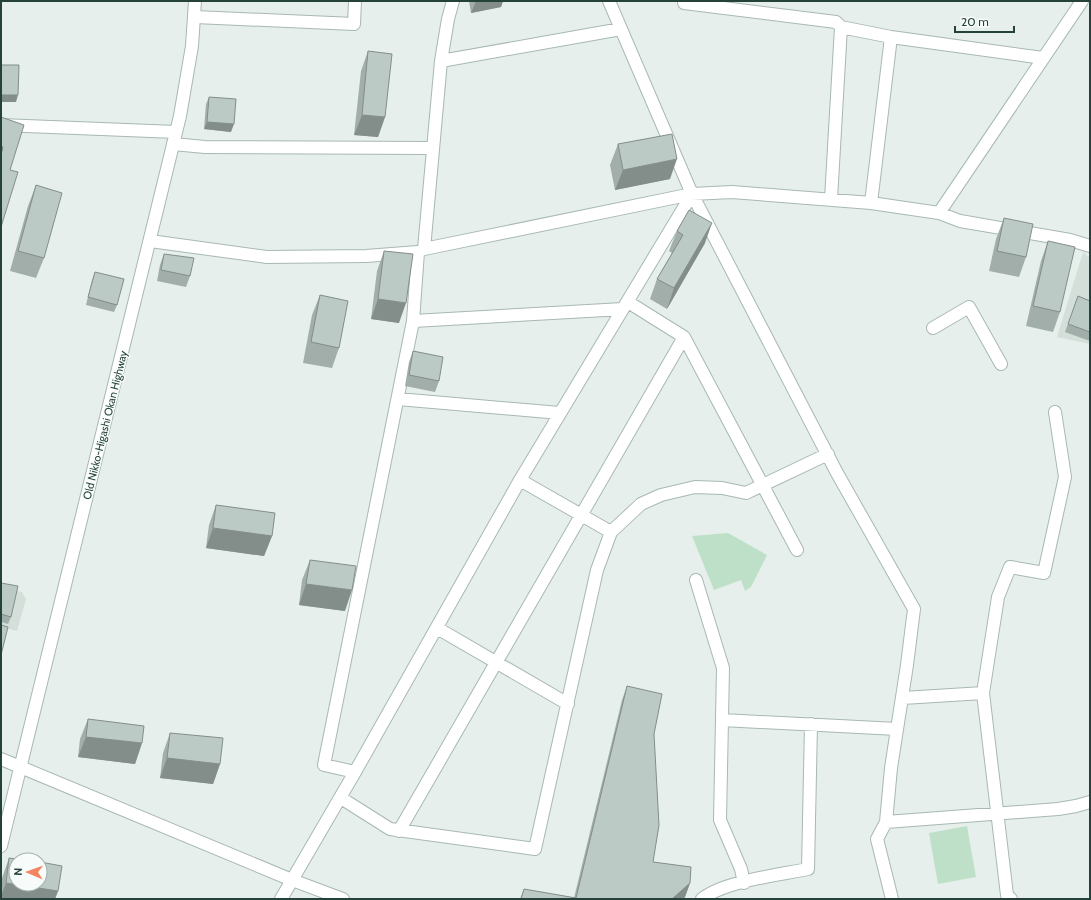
<svg xmlns="http://www.w3.org/2000/svg" width="1091" height="900" viewBox="0 0 1091 900" font-family="Cabin,sans-serif">
  <style>
    .built { fill: #d4dfda }
    .green { fill: #bfe0c8 }
    .lines { fill: none; stroke-linecap: round; stroke-linejoin: round }
    .minor-casing { stroke: #a8b8b2; stroke-width: 14 }
    .tertiary-casing { stroke: #a8b8b2; stroke-width: 14 }
    .minor { stroke: #fff; stroke-width: 12 }
    .tertiary { stroke: #fff; stroke-width: 12 }
    .wall { fill: #a1aea9 }
    .shaded-wall { fill: #838d89 }
    .building { fill: #bbcac4; stroke: #838d89 }
    .labels { text-anchor: middle; dominant-baseline: central; stroke-width: 3; stroke-linejoin: round; paint-order: stroke }
    .street-label { font-size: 11px; fill: #24423a; stroke: #f7fbf9 }
  </style>
  <rect width="100%" height="100%" fill="#e6efeb"/>
  <path class="built" d="M1083,252L1090,258V344L1057,337Z
    M1,588L22,592L26,599L17,631L1,627Z"/>
  <path class="green" d="M728,533L767,555L751,587L745,591L741,580L714,590L692,536Z
    M967,826L976,877L938,884L929,833Z"/>
  <g class="lines">
    <g class="minor-casing">
      <path id="minor" d="M609,1L692,194L837,473L914,609L907,665L891,768L886,822L877,839L892,899
        M684,1V3L836,22L841,27L891,37L1043,58
        M195,17L354,24L355,1
        M441,61L621,29
        M173,144L205,147L433,148
        M831,199L841,27
        M871,203L891,37
        M939,213L1082,1
        M150,241L267,257L366,256L418,252L424,249L692,194L732,192L871,203L939,213L960,221L1070,240L1090,246
        M424,249L441,61L448,19L453,1
        M628,302L684,337L797,550
        M413,321L623,309
        M933,328L969,307L1001,364
        M398,399L560,413
        M520,480L611,532
        M696,580L723,668L720,820L741,869L744,883
        M437,628L568,704
        M903,698L983,693
        M722,720L897,729
        M355,772L324,765L413,321L418,252
        M341,798L390,829L535,849L597,570L611,532L641,504L661,495L695,487L722,488L746,493L828,454
        M886,822L1058,809L1076,806L1090,802
        M399,831L684,337
        M281,899L355,772L520,480L692,194
        M702,899C724,881 779,875 808,869L811,724
        M1011,899L1007,895L983,693L998,597L1010,567L1044,573L1065,477L1055,412"/>
    </g>
    <g class="tertiary-casing">
      <path id="tertiary" d="M1,125L176,132
        M1,759L292,880L343,899
        M1,846L180,116L192,46L195,1"/>
    </g>
    <use href="#minor" class="minor"/>
    <use href="#tertiary" class="tertiary"/>
  </g>
  <path class="wall" d="M469,1H503L501,7L471,13Z
    M368,51L385,117L378,137L354,135L361,71Z
    M209,97L231,132L204,129L206,104Z
    M1,117L10,170L1,227Z
    M618,144L670,179L615,190L610,165Z
    M36,185L44,258L36,278L10,271L28,206Z
    M1004,218L1026,257L1019,277L989,271L996,239Z
    M677,231L705,243L667,309L650,299L657,279L672,253L669,251Z
    M1048,241L1060,312L1053,332L1026,326L1041,261Z
    M384,251L399,323L371,319L377,271Z
    M164,254L190,276L186,287L157,281L160,265Z
    M95,272L117,305L114,312L86,305L92,280Z
    M320,295L339,348L332,368L303,363L312,315Z
    M1078,296L1090,301V341L1065,332Z
    M413,351L439,381L435,392L405,386L409,362Z
    M216,505L272,536L264,556L206,548L209,525Z
    M310,560L345,611L299,605L302,580Z
    M1,583L11,617L8,624L1,622Z
    M627,686L654,734L653,862L690,883L685,897L683,899H520L524,889L574,898L622,700Z
    M88,719L142,743L135,764L78,757L80,739Z
    M170,733L220,764L213,784L160,778L163,753Z
    M9,858L58,891L55,899H1V885L2,878Z"/>
  <path class="shaded-wall" d="M476,1H503L501,7L471,13Z
    M1,95H18L16,102H1Z
    M362,115L385,117L378,137L354,135Z
    M207,122L234,124L231,132L204,129Z
    M677,159L670,179L615,190L623,170Z
    M712,223L705,243L667,309L674,288Z
    M378,299L406,303L399,323L371,319Z
    M213,528L272,536L264,556L206,548Z
    M306,584L352,590L345,611L299,605Z
    M86,737L142,743L135,764L78,757Z
    M167,758L220,764L213,784L160,778Z
    M6,883L58,891L55,899H1V896Z
    M690,883L685,897L683,899H672Z"/>
  <path class="building" d="M368,51L392,54L385,117L362,115Z
    M1,65H19L18,95H1Z
    M209,97L236,99L234,124L207,122Z
    M1,117L24,125L10,170L18,172L1,227V155L3,147L1,146Z
    M672,134L677,159L623,170L618,144Z
    M36,185L62,193L44,258L18,251Z
    M689,210L712,223L674,288L657,279L683,235L677,231Z
    M1004,218L1033,224L1026,257L997,251Z
    M1048,241L1075,247L1060,312L1033,306Z
    M384,251L413,254L406,303L378,299Z
    M164,254L194,258L190,276L161,270Z
    M95,272L124,279L117,305L88,297Z
    M320,295L348,301L339,348L311,342Z
    M1078,296L1090,301V332L1068,324Z
    M413,351L443,357L439,381L409,375Z
    M216,505L275,513L272,536L213,528Z
    M310,560L356,566L352,590L306,584Z
    M1,583L18,586L11,617L1,614Z
    M1,625L8,627L1,655Z
    M627,686L662,694L654,734L659,825L653,862L691,867L690,883L672,899H521L524,889L576,898Z
    M88,719L144,726L142,743L86,737Z
    M170,733L223,738L220,764L167,758Z
    M9,858L23,860H16V884H40V862L62,866L58,891L6,883Z"/>
  <g class="labels">
    <g class="street-label">
      <text transform="translate(105 425) rotate(-76)">Old Nikko-Higashi Okan Highway</text>
    </g>
  </g>
  <rect width="1091" height="900" fill="none" stroke="#24423a" stroke-width="4"/>
  <g transform="translate(28 872) rotate(272)"><circle r="19" fill="#f7fbf9" stroke="#a3b1ad"/>
  <path d="M0-3L7 15L0 10L-7 15Z" fill="#f4845f"/>
  <text y="-6" font-size="11" font-weight="bold" text-anchor="middle" fill="#24423a">N</text>
  </g>
  <path d="M955 26v6h59v-6" fill="none" stroke="#24423a" stroke-width="2"/>
  <text x="961" y="26" font-size="12" fill="#24423a" stroke="#f7fbf9" stroke-width="3" paint-order="stroke">20 m</text>
</svg>
